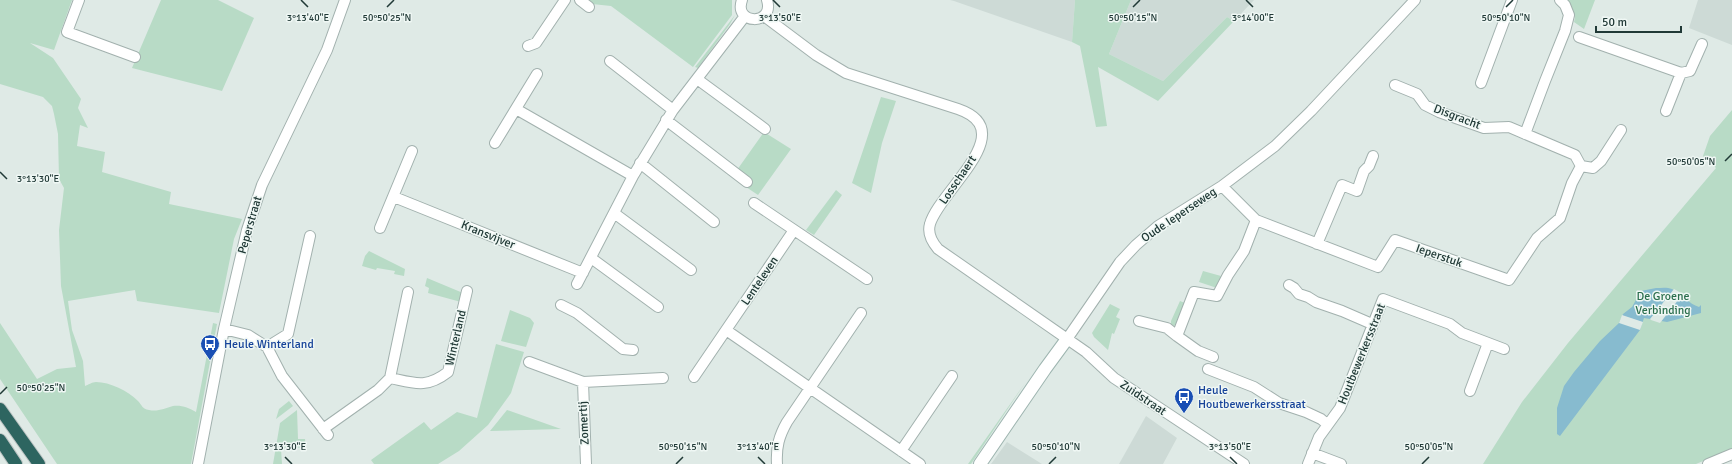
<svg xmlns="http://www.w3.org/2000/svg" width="1732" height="464" viewBox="0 0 1732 464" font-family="Signika,sans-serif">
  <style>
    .built { fill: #cddad6 }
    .green { fill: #b8dbc6 }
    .water { fill: #87bbcf }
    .pier { fill: #dfeae6 }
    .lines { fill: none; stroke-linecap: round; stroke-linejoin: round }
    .street-casing { stroke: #a2b1ae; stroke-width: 12 }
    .secondary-casing { stroke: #9eb5b0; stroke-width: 14 }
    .highway-casing { stroke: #bcc4c3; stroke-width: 14 }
    .street { stroke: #fff; stroke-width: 10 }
    .secondary { stroke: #fff; stroke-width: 12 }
    .highway { stroke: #2d6560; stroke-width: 12 }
    .ticks { fill: none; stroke: #203936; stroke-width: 1.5 }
    .labels { text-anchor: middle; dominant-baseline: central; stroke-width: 3; stroke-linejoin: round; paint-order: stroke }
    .street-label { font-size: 12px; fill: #203936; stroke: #eff7f4 }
    .park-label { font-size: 12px; fill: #2c6f4e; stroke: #eff7f4 }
    .transit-label { font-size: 12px; fill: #164399; stroke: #eff7f4; text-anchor: start }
    .ticks-label { font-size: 10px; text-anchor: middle; fill: #203936; stroke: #eff7f4; stroke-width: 3; stroke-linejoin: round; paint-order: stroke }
  </style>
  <rect width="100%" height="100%" fill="#dfeae6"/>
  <path class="built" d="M950,0H1075L1072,42L954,1Z
    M1131,0H1254L1234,21L1227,17L1163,81L1109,54Z
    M1698,0H1732V45L1689,28Z
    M1146,416L1177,438L1163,464H1119Z
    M1007,442L1042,464H991Z"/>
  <path class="green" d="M0,0H72L54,50L30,43L53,58L81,99L78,108L88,128L80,125L77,146L105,152L102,172L171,192L169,204L242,219L234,239L219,313L137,301L135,290L68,301L72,330L83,361L85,386C88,385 92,382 96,382C110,382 128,391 138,401C142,405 142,409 149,410C158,412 165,408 173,406C182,405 189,408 196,412L213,323L217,324L191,464H57L0,379V323L37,379L57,369L76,367L61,286L59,230L64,188L59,179L58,134L54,114L52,106L43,97L0,84Z
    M161,0H218L254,18L222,91L132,68Z
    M587,0H732V15L693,67L611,6L592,4Z
    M1075,0H1131L1109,54L1163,81L1227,17L1234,21L1158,101L1098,67L1107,126L1096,127L1080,46L1072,42Z
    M1568,0H1595L1584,29L1574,22L1575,18Z
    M735,15L730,24L698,68L695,67Z
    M881,97L896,101L882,143L871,193L852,183Z
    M1732,110V449L1696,464H1483L1522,402L1568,343L1716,168L1703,156L1710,136Z
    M764,132L791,149L758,195L746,187L751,180L737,170Z
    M836,190L842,195L814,235L806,230Z
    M369,251L405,269L404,276L394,274L395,271L377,268L376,270L362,266L365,256Z
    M1203,271L1221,276L1217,288L1199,282Z
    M427,278L463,293L461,302L428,293L429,288L425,286Z
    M1180,301L1185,303L1177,325L1173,326L1171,324V321Z
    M1110,304L1120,309L1116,317L1120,319L1114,334L1112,333L1108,350L1094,337L1092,333Z
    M510,310L530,318L534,323L526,347L501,341Z
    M496,344L524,352L511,393L488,425L459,451L438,464H374L371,460L424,422L431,430L457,412L477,418Z
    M1025,383L971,464H968Z
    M289,401L293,406L276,419L279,409Z
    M297,410L298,439H305L306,447L281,449L282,464H273L280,423Z
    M507,410L561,429L490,431Z"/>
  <path class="water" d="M1656,288C1661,288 1667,287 1672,289C1682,294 1689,304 1699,307L1701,305V313L1667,322L1644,318L1640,330L1560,436L1557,434V408L1564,386L1574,372L1600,341L1619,323L1623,314L1632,307L1641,291Z"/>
  <path class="pier" d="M1674,289L1683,294L1660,323L1651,320L1650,319Z
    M1622,315L1643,322L1640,330L1619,323Z"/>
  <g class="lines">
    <g class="street-casing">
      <path id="street" d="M79,0L67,32L135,57
        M580,0L589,7
        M742,0C733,25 775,26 767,0
        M764,16L816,55L846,73L958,109C1022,131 939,191 930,224C927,234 932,242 938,249L1086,352L1114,378L1244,464
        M1579,37L1681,73
        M528,46L536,43L565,0
        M610,61L673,110
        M697,79L765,129
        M1481,83L1512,0
        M1395,85L1417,94L1425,105L1439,112L1484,128L1509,127L1575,155L1581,166
        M516,109L633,176
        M1666,111L1681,73L1690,71L1702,44
        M666,120L747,182
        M1525,134L1545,81L1565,31L1569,15L1565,5L1560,0
        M495,143L537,74
        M640,163L714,222
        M1581,166L1593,168L1601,161L1621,130
        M1222,186L1256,220L1378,267L1395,240L1509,280L1537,238L1560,218L1572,183L1581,166
        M394,197L583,273
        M754,203L867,279
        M614,213L691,270
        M380,228L412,151
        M1317,244L1342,185L1357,191L1364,171L1369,166L1373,156
        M591,258L658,307
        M577,284L633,176L673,110L745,16
        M1289,285L1294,288L1299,294L1308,297L1316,302L1342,311L1372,324
        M561,305L577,313L623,349L633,350
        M1139,321L1167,328L1177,336
        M224,329L248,335L267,347L282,376L328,435
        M726,330L920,464
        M1067,339L1120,262L1136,245L1158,226L1222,186L1275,146L1311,111L1415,0
        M267,347L288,334L310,236
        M1213,357L1198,351L1177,336L1194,292L1217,296L1228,275L1244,251L1256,220
        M529,362L583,382L663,378
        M1208,369L1254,387L1279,403L1306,412L1321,419L1327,424
        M694,377L794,230
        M390,378C414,383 426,389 448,372L467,291
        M583,382L586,464
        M1470,391L1488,343
        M323,429L378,390L390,378L408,292
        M901,451L952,376
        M1312,453L1341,464
        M198,464L224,329L247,230L262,185L327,50L345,0
        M777,464C776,447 779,436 787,422L861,313
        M1308,464L1319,437L1340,408L1383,299L1450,324L1462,333L1504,349
        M1708,464L1732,454"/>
    </g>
    <g class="secondary-casing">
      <path id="secondary" d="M980,464L1045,369L1067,339"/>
    </g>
    <g class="highway-casing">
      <path id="highway" d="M0,409L39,464
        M0,440L16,464"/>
    </g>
    <use href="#street" class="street"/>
    <use href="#secondary" class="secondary"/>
    <use href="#highway" class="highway"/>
  </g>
  <path class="ticks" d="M301,0L308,7M773,0L780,7M1246,0L1253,7M387,7L394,0M1133,7L1140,0M1506,7L1513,0M1725,161L1732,154M0,172L7,179M0,394L7,387M285,457L292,464M758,457L765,464M1230,457L1237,464M676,464L683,457M1049,464L1056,457M1422,464L1429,457"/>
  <defs>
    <g id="bus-pin" transform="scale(1)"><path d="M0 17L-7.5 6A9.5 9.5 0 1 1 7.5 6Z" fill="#1a4fb4" stroke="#eff7f4"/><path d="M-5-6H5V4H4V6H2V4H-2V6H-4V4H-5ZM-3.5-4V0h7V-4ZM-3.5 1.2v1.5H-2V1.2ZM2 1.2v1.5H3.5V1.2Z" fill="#fff"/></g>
  </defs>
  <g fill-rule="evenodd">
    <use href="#bus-pin" x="210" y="344"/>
    <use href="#bus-pin" x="1184" y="397"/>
  </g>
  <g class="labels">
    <g class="street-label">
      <text transform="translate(1457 117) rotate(21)">Disgracht</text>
      <text transform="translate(958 180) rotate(-56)">Losschaert</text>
      <text transform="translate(1179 215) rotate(-34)">Oude Ieperseweg</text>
      <text transform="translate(250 225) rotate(-74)">Peperstraat</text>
      <text transform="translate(488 235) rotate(22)">Kransvijver</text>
      <text transform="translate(1439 256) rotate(19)">Ieperstuk</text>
      <text transform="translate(760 281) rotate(-56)">Lenteleven</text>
      <text transform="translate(456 338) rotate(-77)">Winterland</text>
      <text transform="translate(1362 354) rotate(-68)">Houtbewerkersstraat</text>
      <text transform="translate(1143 398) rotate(34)">Zuidstraat</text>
      <text transform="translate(584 423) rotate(-93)">Zomertij</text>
    </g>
    <g class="park-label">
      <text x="1663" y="296">De Groene<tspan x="1663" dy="14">Verbinding</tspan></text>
    </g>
    <g class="transit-label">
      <text x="224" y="344">Heule Winterland</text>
      <text x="1198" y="390">Heule<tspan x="1198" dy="14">Houtbewerkersstraat</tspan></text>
    </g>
  </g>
  <g class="ticks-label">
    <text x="308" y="21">3°13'40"E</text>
    <text x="387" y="21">50°50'25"N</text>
    <text x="780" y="21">3°13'50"E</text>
    <text x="1133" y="21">50°50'15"N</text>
    <text x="1253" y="21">3°14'00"E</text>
    <text x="1506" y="21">50°50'10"N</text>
    <text x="1691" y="165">50°50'05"N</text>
    <text x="38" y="182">3°13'30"E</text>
    <text x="41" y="391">50°50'25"N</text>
    <text x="285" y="450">3°13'30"E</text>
    <text x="683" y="450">50°50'15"N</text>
    <text x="758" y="450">3°13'40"E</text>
    <text x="1056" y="450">50°50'10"N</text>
    <text x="1230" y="450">3°13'50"E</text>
    <text x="1429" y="450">50°50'05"N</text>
  </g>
  <path d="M1596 26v6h85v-6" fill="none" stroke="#203936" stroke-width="2"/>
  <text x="1602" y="26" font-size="12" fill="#203936" stroke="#eff7f4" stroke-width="3" paint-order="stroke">50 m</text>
</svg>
